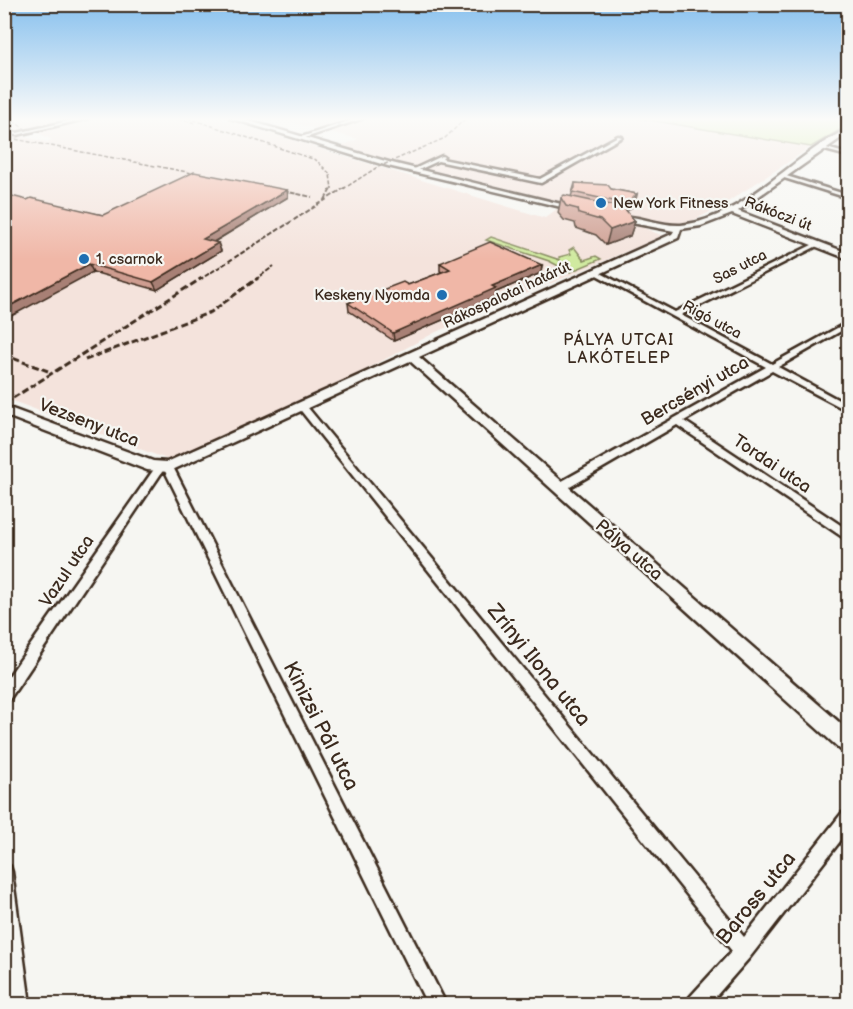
<svg xmlns="http://www.w3.org/2000/svg" width="853" height="1009" viewBox="0 0 853 1009" font-family="'Balsamiq Sans',sans-serif">
  <style>
    .built { fill: #f4e3dc }
    .green { fill: #d0eaa0; stroke: #868a5f; stroke-width: 1.5 }
    .lines { fill: none; stroke-linecap: round; stroke-linejoin: round }
    .street-casing { stroke: #3b2a1e; stroke-width: 5 }
    .secondary-casing { stroke: #3b2a1e; stroke-width: 5 }
    .street { fill: #f6f6f2; fill-rule: evenodd }
    .secondary { fill: #f6f6f2; fill-rule: evenodd }
    .rail-far3 { stroke: #3b2a1e; stroke-width: 1.5; stroke-dasharray: 4 2; stroke-linecap: butt }
    .rail-far2 { stroke: #3b2a1e; stroke-width: 2; stroke-dasharray: 5 2; stroke-linecap: butt }
    .rail-far1 { stroke: #3b2a1e; stroke-width: 3; stroke-dasharray: 7 3; stroke-linecap: butt }
    .rail { stroke: #3b2a1e; stroke-width: 4; stroke-dasharray: 8 4.5; stroke-linecap: butt }
    .wall { fill: #ce9d90; stroke: #3b2a1e; stroke-width: 1.5 }
    .shaded-wall { fill: #a88075; stroke: #3b2a1e; stroke-width: 1.5 }
    .building { fill: #f0b7a7; stroke: #3b2a1e; stroke-width: 1.5 }
    .poi-dot { fill: #1f6fb2; stroke: #f6f6f2; stroke-width: 2 }
    .labels { text-anchor: middle; dominant-baseline: central; stroke-width: 4.5; stroke-linejoin: round; paint-order: stroke }
    .far-poi-label { font-size: 15px; fill: #3b2a1e; stroke: #f6f6f2; text-anchor: start }
    .far-street-label { font-size: 15px; fill: #3b2a1e; stroke: #f6f6f2 }
    .far-neighbourhood-label { font-size: 16px; letter-spacing: 1.5px; fill: #3b2a1e; stroke: #f6f6f2 }
    .street-label { font-size: 18px; fill: #3b2a1e; stroke: #f6f6f2 }
    .near-street-label { font-size: 21px; fill: #3b2a1e; stroke: #f6f6f2 }
  </style>
  <rect width="100%" height="100%" fill="#f6f6f2"/>
  <filter id="ink" filterUnits="userSpaceOnUse"><feTurbulence type="fractalNoise" baseFrequency=".0167" numOctaves="2"/><feDisplacementMap in="SourceGraphic" scale="12" xChannelSelector="R" yChannelSelector="G"/><feConvolveMatrix kernelMatrix="1 2 1 2 8 2 1 2 1" color-interpolation-filters="sRGB"/></filter>
  <g filter="url(#ink)">
    <path class="built" d="M5,118H80L17,132L5,127Z
      M94,118H220L545,218L558,208L644,228L663,236L436,332L348,379L169,460L5,398V133L47,142L52,140L35,131Z
      M274,118H637L811,147L720,207L686,224L675,225L637,220L386,159L342,146L358,139Z"/>
    <path class="green" d="M637,118H848V125L811,147Z
      M491,237L560,260L559,257L571,254L569,250L574,247L584,260L596,256L601,259L570,272L549,261L486,240Z"/>
    <g class="lines">
      <g class="street-casing">
        <path id="street" d="M82,118H89L17,135L4,133V131L17,133Z
          M358,118H364L302,139L298,138Z
          M618,136L622,137L541,183L438,161L414,172L410,171L442,156L444,157L442,159L540,179Z
          M823,147L848,154V156L821,149Z
          M783,175L848,195V198L781,177Z
          M816,243L821,244L681,315L772,364L848,322V327L778,367L848,405V411L772,371L684,421L848,530V539L844,538L677,425L563,491H555L554,488L555,485L766,367L593,273V271H597L675,312Z
          M301,402L304,403L744,937L842,813L848,811V831L750,957L709,1004H688L690,997L732,951L298,407L297,405Z
          M168,463L173,467L446,1004H427L164,469L9,700L4,702V683L157,465L164,466Z
          M4,864L10,866L12,872L30,1004H12L4,946Z"/>
      </g>
      <g class="secondary-casing">
        <path id="secondary" d="M230,118H239L392,163L582,209L578,211L388,166Z
          M848,129V133L738,211L848,253V259L732,214L701,226L681,229L678,238L419,357L848,730V753L841,750L410,361L168,472L147,470L4,415V406L153,461L167,462L672,234L674,231L616,220L612,218L613,216C636,214 658,226 681,225C744,219 793,154 848,129Z"/>
      </g>
      <use href="#street" class="street"/>
      <use href="#secondary" class="secondary"/>
      <path class="rail-far3" d="M8,118L27,130
        M173,118L196,123
        M188,118L316,160L330,174L332,189
        M4,137L208,176
        M270,188L273,189
        M343,189L376,168L445,138L466,118"/>
      <path class="rail-far2" d="M270,188L312,197
        M325,200L332,187
        M199,280L346,187
        M255,280L274,266"/>
      <path class="rail-far1" d="M4,355L48,371
        M85,360L211,312L258,278
        M13,398L202,278"/>
      <path class="rail" d="M4,403L15,396"/>
    </g>
    <path class="wall" d="M575,183L611,189L637,194L635,204L626,212L635,221L630,236L606,245L596,235L576,228L575,223L564,220L558,213L561,198L571,197Z
      M287,190L288,197L214,242L218,243L221,251L157,290L93,272L27,200L103,215Z
      M440,263L542,265L541,273L496,292V297L394,341L349,311L348,303L408,285L442,272L440,271Z"/>
    <path class="shaded-wall" d="M287,190L288,197L205,247L203,239Z
      M637,194L635,204L624,214L627,204Z
      M635,221L630,236L606,245L610,230Z
      M218,243L221,251L157,290L153,282Z
      M89,264L93,272L4,320V309Z
      M542,265L541,273L496,292V297L394,341L393,333L492,286Z"/>
    <path class="building" d="M194,172L287,190L203,239L218,243L153,282L89,264L4,309V194L27,200L31,198L103,215Z
      M575,183L608,185L611,189L637,194L627,204L572,192L575,188Z
      M564,195L624,208L635,221L610,230L600,220L579,214L578,209L566,206L561,198Z
      M490,242L542,265L492,286L496,288L393,333L348,303L403,282L408,285L450,269L440,263Z"/>
  </g>
  <linearGradient id="sky" x2="0" y2="1"><stop stop-color="#87c0ee"/><stop offset="0.46" stop-color="#fbfbf9"/><stop offset="1" stop-color="#fbfbf9" stop-opacity="0"/></linearGradient>
  <rect width="853" height="259" fill="url(#sky)"/>
  <g class="poi-dot">
    <circle cx="601" cy="203" r="6"/>
    <circle cx="84" cy="259" r="6"/>
    <circle cx="442" cy="295" r="6"/>
  </g>
  <g class="labels">
    <g class="far-poi-label">
      <text x="613" y="203">New York Fitness</text>
      <text x="96" y="259">1. csarnok</text>
      <text x="430" y="295" text-anchor="end">Keskeny Nyomda</text>
    </g>
    <g class="far-street-label">
      <text transform="translate(778 214) rotate(21)">Rákóczi út</text>
      <text transform="translate(740 267) rotate(-27)">Sas utca</text>
      <text transform="translate(507 295) rotate(-25)">Rákospalotai határút</text>
      <text transform="translate(712 320) rotate(28)">Rigó utca</text>
    </g>
    <g class="far-neighbourhood-label">
      <text x="619" y="340">PÁLYA UTCAI<tspan x="619" dy="18">LAKÓTELEP</tspan></text>
    </g>
    <g class="street-label">
      <text transform="translate(695 391) rotate(-30)">Bercsényi utca</text>
      <text transform="translate(89 423) rotate(21)">Vezseny utca</text>
      <text transform="translate(772 464) rotate(34)">Tordai utca</text>
      <text transform="translate(629 550) rotate(41)">Pálya utca</text>
      <text transform="translate(67 571) rotate(-56)">Vazul utca</text>
    </g>
    <g class="near-street-label">
      <text transform="translate(539 665) rotate(51)">Zrínyi Ilona utca</text>
      <text transform="translate(321 726) rotate(63)">Kinizsi Pál utca</text>
      <text transform="translate(756 898) rotate(-51)">Baross utca</text>
    </g>
  </g>
  <rect width="853" height="1009" fill="none" stroke="#f6f6f2" stroke-width="24"/>
  <rect x="12" y="12" width="829" height="985" fill="none" stroke="#3b2a1e" stroke-width="2" filter="url(#ink)"/>
</svg>
